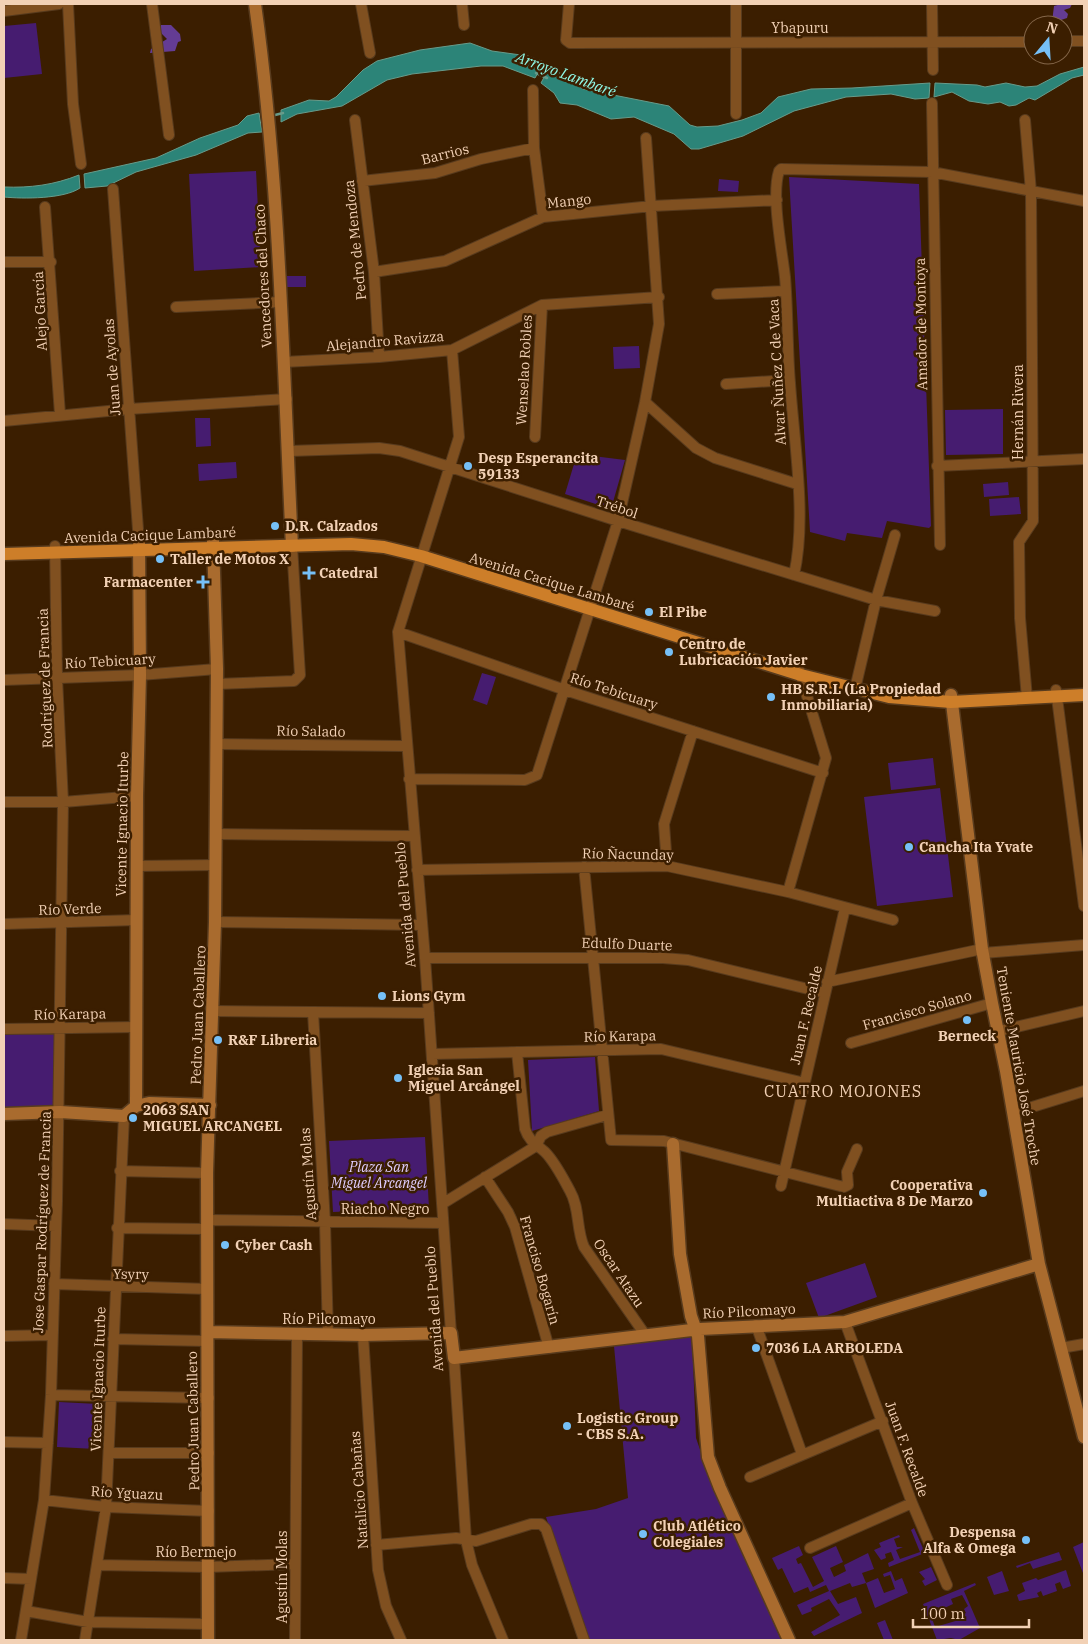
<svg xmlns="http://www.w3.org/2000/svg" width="1088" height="1644" viewBox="0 0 1088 1644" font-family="'IBM Plex Serif',serif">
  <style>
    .green { fill: #461c70; fill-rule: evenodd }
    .forest { fill: #643c94 }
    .water { fill: #2c8478; stroke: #679b8a }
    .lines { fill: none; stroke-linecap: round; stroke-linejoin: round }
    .stream { stroke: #679b8a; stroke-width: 2.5 }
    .street-casing { stroke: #583b1d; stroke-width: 12 }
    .secondary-casing { stroke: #583b1d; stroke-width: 15 }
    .primary-casing { stroke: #583b1d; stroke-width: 15 }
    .street { stroke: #805020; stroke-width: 10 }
    .secondary { stroke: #a96b2e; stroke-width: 12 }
    .primary { stroke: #cd7e29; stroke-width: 12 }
    .poi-dot { fill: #76c0f7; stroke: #3b1e00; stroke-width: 2 }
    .labels { text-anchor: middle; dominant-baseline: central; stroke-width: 5; stroke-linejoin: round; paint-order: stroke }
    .street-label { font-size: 14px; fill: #f2d1b5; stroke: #3b1e00 }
    .poi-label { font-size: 14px; font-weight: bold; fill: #f2d1b5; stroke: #3b1e00; text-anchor: start }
    .park-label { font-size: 14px; font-style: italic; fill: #e0cefe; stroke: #3b1e00 }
    .water-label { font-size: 15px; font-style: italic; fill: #90fae8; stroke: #3b1e00 }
    .quarter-label { font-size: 16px; letter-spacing: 1px; fill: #f2d1b5; stroke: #3b1e00 }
  </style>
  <rect width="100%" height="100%" fill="#3b1e00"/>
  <path class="green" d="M36,23L42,74L4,78V26Z
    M256,171L261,267L194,271L189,174Z
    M789,177L919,184L931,526L929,528L887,521L882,538L847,533L845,541L810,532Z
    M719,179L739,181L738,192L718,191Z
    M285,276H306V287H286Z
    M639,346L640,368L614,369L613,347Z
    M1003,409V454L946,455L945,410Z
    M195,418H210L211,446L196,447Z
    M577,454L625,460L611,509L565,494Z
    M236,462L237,478L199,481L198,464Z
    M1008,482L1009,495L984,497L983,484Z
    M1019,497L1021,514L990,516L989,499Z
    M482,673L496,677L487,705L473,700Z
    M933,758L936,785L891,790L888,763Z
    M940,788L953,897L877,906L864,797Z
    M56,1031V1109L4,1110V1032Z
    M595,1057L599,1111L532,1131L528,1060Z
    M425,1137L429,1208L333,1212L329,1141Z
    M865,1263L877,1297L819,1318L806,1283Z
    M692,1336L696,1438L706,1467L781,1640H586L546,1517L596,1509L628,1498L614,1346Z
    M59,1402L98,1404L96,1449L57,1447Z
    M914,1528L925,1553L889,1567L888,1563L894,1560L891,1552L885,1554L886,1558L881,1560L874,1550L881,1547L879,1543L899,1535L900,1537L894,1539L897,1547H903L896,1550L900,1559L920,1552L911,1530Z
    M1084,1542V1572L1083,1573L1073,1547Z
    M799,1546L803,1555L796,1559L798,1564L801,1563L813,1587L824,1581L812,1557L836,1546L843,1562L830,1568L834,1577L846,1571L844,1565L868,1553L874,1569L862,1573L866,1583L878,1578L884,1593L895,1589L890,1575L884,1577L883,1574L891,1571L895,1581L902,1578L908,1593L875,1608L866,1583L852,1587L850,1583L830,1591L838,1604L856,1597L862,1613L814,1636L811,1632L840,1615L829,1599L811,1608L812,1611L802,1615L797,1605L829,1591L826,1585L810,1592L808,1587L794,1593L782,1568L778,1570L772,1558Z
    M1059,1552L1062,1560L1033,1569L1030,1563L1017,1568L1016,1566Z
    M931,1567L937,1580L925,1586L922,1581L925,1579L919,1572Z
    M1066,1570L1071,1586L1063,1589L1060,1582L1055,1584L1057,1591L1043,1596L1041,1591L1037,1593L1039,1597L1019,1601L1017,1595L1025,1591L1022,1583L1036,1578L1038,1580Z
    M1002,1571L1009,1591L994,1595L987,1577Z
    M975,1583L976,1585L964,1591L980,1628L959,1640L951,1638L937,1640L923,1604ZM962,1595L968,1606L964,1609L966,1613L958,1617L959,1620L935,1627L929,1610L938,1607L940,1610L953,1604L951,1599Z
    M885,1620L893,1640H884L877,1623Z"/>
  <path class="forest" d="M1061,4H1072L1070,8L1064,10L1068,14L1067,18L1061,20V25H1043L1052,22L1054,6Z
    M161,25H171L180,34L181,41L178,42L175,51L150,53L151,49L167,39L159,31Z"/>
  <path class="water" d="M470,43L492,51L528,56L544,62L535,78L503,66H481L412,74L387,80L342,106L297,114L281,122V110L309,100L329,101L336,97L363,70L377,61L420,50Z
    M550,66L583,89L669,106L690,125L697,127L718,126L742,120L761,113L778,97L811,89L852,88L930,83L929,98L915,99L891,94L846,97L794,111L743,136L699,149H691L674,134L634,117L611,119L577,105L560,103L554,93L541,83Z
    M1084,67V75L1072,78L1035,100L1029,98L1016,105L1009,106L1000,102L988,104L969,101L952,92L934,97L935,83L977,85L985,87L1006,83L1025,87L1037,86L1060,74Z
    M259,113L262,132L248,133L196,155L136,172L107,186L85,188L84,174L156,158L200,138L238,125L247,116Z
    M79,175L80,188C64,199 23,199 4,197V187C30,188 54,185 79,175Z"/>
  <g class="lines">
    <path class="stream" d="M536,73L547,78
      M271,116L283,113"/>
    <g class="street-casing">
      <path id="street" d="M68,4L73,104L81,164
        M152,4L169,135
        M361,4L370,53
        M462,4L464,25
        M569,4L566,40L570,43L1033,42
        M932,4L933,70
        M4,11L59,4
        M1063,41H1084
        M533,90L534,148L543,217
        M932,103L940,545
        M736,114V4
        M355,120L374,272L379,357
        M1025,120L1031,192L1033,521L1019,542L1020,618L1027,698
        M362,181L435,173L481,159L534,148
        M113,189L139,543
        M45,207L60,414
        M4,262H51
        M374,272L445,261L543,217L652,206L777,200
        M717,294L786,291
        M176,307L280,302
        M284,362L379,357L452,350L542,305L659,297
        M726,384L789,380
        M645,402L696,448L715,458L797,484
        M4,421L129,409L287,399
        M535,437L542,305
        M289,451L379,448L400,451L618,521L876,600L935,611
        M937,466L1084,459
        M794,575C807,518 794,442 790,383C787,347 788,312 785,277C782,250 771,196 779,171L781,169L932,172L1084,201
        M398,632L565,690L823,773
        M4,680L140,675L217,669
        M217,684L294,681L300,675L292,546
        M855,689L876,600L895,535
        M1056,690L1084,906
        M216,744L406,746
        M409,779L525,780L537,775L618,521L645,402L659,324L646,138
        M4,802H63L137,796
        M216,834L414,836
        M136,866L216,865
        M667,866L664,824L693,731
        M584,867L611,1140L664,1141L844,1187L848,1185L847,1172L857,1149
        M417,870L667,866L788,892L893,920
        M788,892L826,758L799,670
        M215,922L422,925
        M4,924L137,920
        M983,953L1084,945
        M425,958H663L688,960L825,993
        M827,982L982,949
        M213,1011L429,1013
        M313,1012L325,1223L328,1335
        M4,1029L137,1027
        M999,1031L1084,1011
        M851,1043L992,1003
        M517,1052L525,1129C529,1141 536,1144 545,1152C555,1162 563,1178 570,1191C580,1208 576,1229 584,1247L646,1336
        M432,1054L661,1049L805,1083
        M1013,1113L1084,1091
        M120,1171L207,1173
        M485,1177L508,1212L515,1227L549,1348
        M781,1186L845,908
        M442,1204L536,1146L541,1136L547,1132L607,1115
        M207,1220L443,1223
        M4,1224L56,1226
        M117,1228L208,1229
        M54,1284L208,1289
        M845,1322L912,1503L947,1585
        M756,1325L802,1454
        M451,1333L425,958L398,632L459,437L452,350
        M363,1335L378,1570L386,1606L401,1640
        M4,1336L52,1335
        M113,1339L207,1341
        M1061,1348L1084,1344
        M454,1358L466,1540L472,1565L503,1640
        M51,1395L209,1398
        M4,1442L48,1443
        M110,1453H209
        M750,1477L883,1421
        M44,1500L106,1507L209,1511
        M376,1545L456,1538L476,1541L531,1524H541L546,1529L584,1640
        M810,1548L912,1503
        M97,1565L208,1567L295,1564
        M4,1578L31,1579
        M26,1611L88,1622L208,1624
        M21,1640L44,1500L51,1395L57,1201L63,802L57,678L55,546
        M85,1640L106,1507L124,1116
        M295,1640L297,1335"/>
    </g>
    <g class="secondary-casing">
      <path id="secondary" d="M255,4C280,183 283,366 292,546
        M951,695L982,949L992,1003L1006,1071L1039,1264L1084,1437
        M136,1106L137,796L140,675L139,543
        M4,1114L60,1112L124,1116L136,1106L149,1103L210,1105
        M673,1144L680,1254L691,1316L698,1336L708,1457L720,1488L789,1640
        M208,1332L363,1335L451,1333L454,1358L700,1329L845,1322L1039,1264
        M208,1640L207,1173L215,922L217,669L213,541"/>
    </g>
    <g class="primary-casing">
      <path id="primary" d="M4,554L351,544L384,547L421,556L801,675L889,697L951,702L1084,695"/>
    </g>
    <use href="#street" class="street"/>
    <use href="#secondary" class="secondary"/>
    <use href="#primary" class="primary"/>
  </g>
  <g class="poi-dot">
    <circle cx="468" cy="466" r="5"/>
    <circle cx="275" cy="526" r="5"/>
    <circle cx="160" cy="559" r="5"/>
    <path d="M306.5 565.5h5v5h5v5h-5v5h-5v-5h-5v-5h5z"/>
    <path d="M200.5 574.5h5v5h5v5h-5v5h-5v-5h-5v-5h5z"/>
    <circle cx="649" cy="612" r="5"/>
    <circle cx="669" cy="652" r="5"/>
    <circle cx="771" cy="697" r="5"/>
    <circle cx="909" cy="847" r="5"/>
    <circle cx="382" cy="996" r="5"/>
    <circle cx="967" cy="1020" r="5"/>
    <circle cx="218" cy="1040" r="5"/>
    <circle cx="398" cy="1078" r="5"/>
    <circle cx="133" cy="1118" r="5"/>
    <circle cx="983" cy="1193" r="5"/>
    <circle cx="225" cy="1245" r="5"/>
    <circle cx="756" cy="1348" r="5"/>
    <circle cx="567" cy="1426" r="5"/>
    <circle cx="643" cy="1534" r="5"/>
    <circle cx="1026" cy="1540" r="5"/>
  </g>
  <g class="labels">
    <g class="street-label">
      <text x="800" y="28">Ybapuru</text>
      <text transform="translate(445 154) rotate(-14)">Barrios</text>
      <text transform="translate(569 201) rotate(-6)">Mango</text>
      <text transform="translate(355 240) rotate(-96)">Pedro de Mendoza</text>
      <text transform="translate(263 276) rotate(-93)">Vencedores del Chaco</text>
      <text transform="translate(40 311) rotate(-93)">Alejo García</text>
      <text transform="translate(921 324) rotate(-91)">Amador de Montoya</text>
      <text transform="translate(385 341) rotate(-5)">Alejandro Ravizza</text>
      <text transform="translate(112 367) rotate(-94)">Juan de Ayolas</text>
      <text transform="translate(524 370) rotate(-87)">Wenselao Robles</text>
      <text transform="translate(777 372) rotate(-93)">Alvar Ñuñez C de Vaca</text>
      <text transform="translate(1018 412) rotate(-90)">Hernán Rivera</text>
      <text transform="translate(617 507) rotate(18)">Trébol</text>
      <text transform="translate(150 535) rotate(-2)">Avenida Cacique Lambaré</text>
      <text transform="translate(552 582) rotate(17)">Avenida Cacique Lambaré</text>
      <text transform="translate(110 661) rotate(-3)">Río Tebicuary</text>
      <text transform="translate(45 678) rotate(-92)">Rodríguez de Francia</text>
      <text transform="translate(614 691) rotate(18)">Río Tebicuary</text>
      <text transform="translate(311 731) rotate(1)">Río Salado</text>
      <text transform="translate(122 824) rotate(-89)">Vicente Ignacio Iturbe</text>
      <text transform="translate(628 854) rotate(1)">Río Ñacunday</text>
      <text transform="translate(405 905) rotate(-95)">Avenida del Pueblo</text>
      <text transform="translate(70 909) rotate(-2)">Río Verde</text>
      <text transform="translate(627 944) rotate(2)">Edulfo Duarte</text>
      <text transform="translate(917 1010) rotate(-16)">Francisco Solano</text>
      <text transform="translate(70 1014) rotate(-1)">Río Karapa</text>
      <text transform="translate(198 1015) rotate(-88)">Pedro Juan Caballero</text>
      <text transform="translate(806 1015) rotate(-77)">Juan F. Recalde</text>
      <text transform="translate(620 1036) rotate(-1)">Río Karapa</text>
      <text transform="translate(1019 1066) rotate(80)">Teniente Mauricio José Troche</text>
      <text transform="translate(308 1174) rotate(-94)">Agustín Molas</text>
      <text x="385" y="1209">Riacho Negro</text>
      <text transform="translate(42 1222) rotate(-88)">Jose Gaspar Rodríguez de Francia</text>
      <text transform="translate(540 1270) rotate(74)">Franciso Bogarín</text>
      <text transform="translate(619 1273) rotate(56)">Oscar Atazu</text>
      <text transform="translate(131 1274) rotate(1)">Ysyry</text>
      <text transform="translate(434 1309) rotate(-94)">Avenida del Pueblo</text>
      <text transform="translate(749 1311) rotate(-3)">Río Pilcomayo</text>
      <text x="329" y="1319">Río Pilcomayo</text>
      <text transform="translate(98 1379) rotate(-88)">Vicente Ignacio Iturbe</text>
      <text transform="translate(193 1421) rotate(-91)">Pedro Juan Caballero</text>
      <text transform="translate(907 1449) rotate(70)">Juan F. Recalde</text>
      <text transform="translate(359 1490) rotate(-94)">Natalicio Cabañas</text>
      <text transform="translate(127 1493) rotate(3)">Río Yguazu</text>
      <text x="196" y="1552">Río Bermejo</text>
      <text transform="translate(282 1577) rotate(-90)">Agustín Molas</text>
    </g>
    <g class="poi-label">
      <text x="478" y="458">Desp Esperancita<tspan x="478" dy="16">59133</tspan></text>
      <text x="285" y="526">D.R. Calzados</text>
      <text x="170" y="559">Taller de Motos X</text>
      <text x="319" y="573">Catedral</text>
      <text x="193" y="582" text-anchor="end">Farmacenter</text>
      <text x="659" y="612">El Pibe</text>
      <text x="679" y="644">Centro de<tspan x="679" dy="16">Lubricación Javier</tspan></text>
      <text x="781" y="689">HB S.R.L (La Propiedad<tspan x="781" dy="16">Inmobiliaria)</tspan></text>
      <text x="919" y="847">Cancha Ita Yvate</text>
      <text x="392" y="996">Lions Gym</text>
      <text x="967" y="1036" text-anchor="middle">Berneck</text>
      <text x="228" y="1040">R&amp;F Libreria</text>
      <text x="408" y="1070">Iglesia San<tspan x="408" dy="16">Miguel Arcángel</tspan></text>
      <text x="143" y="1110">2063 SAN<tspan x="143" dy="16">MIGUEL ARCANGEL</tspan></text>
      <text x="973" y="1185" text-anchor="end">Cooperativa<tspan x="973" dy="16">Multiactiva 8 De Marzo</tspan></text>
      <text x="235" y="1245">Cyber Cash</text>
      <text x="766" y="1348">7036 LA ARBOLEDA</text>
      <text x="577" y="1418">Logistic Group<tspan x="577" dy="16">- CBS S.A.</tspan></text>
      <text x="653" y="1526">Club Atlético<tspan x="653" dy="16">Colegiales</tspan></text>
      <text x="1016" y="1532" text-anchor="end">Despensa<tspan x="1016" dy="16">Alfa &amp; Omega</tspan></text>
    </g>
    <g class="park-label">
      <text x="379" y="1167">Plaza San<tspan x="379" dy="16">Miguel Arcangel</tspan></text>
    </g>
    <g class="water-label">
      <text transform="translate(566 74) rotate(20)">Arroyo Lambaré</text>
    </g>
    <g class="quarter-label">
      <text x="843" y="1091">CUATRO MOJONES</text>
    </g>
  </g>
  <rect width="1088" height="1644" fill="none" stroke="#f2d1b5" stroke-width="10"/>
  <g transform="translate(1048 40) rotate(18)"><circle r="24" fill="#3b1e00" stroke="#846648"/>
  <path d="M0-4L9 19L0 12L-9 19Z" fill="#76c0f7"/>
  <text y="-8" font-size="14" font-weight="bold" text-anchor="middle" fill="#f2d1b5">N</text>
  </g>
  <path d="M913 1619v8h116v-8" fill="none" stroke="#f2d1b5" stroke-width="2.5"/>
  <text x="920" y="1619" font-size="15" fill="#f2d1b5" stroke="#3b1e00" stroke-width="4" paint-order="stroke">100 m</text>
</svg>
